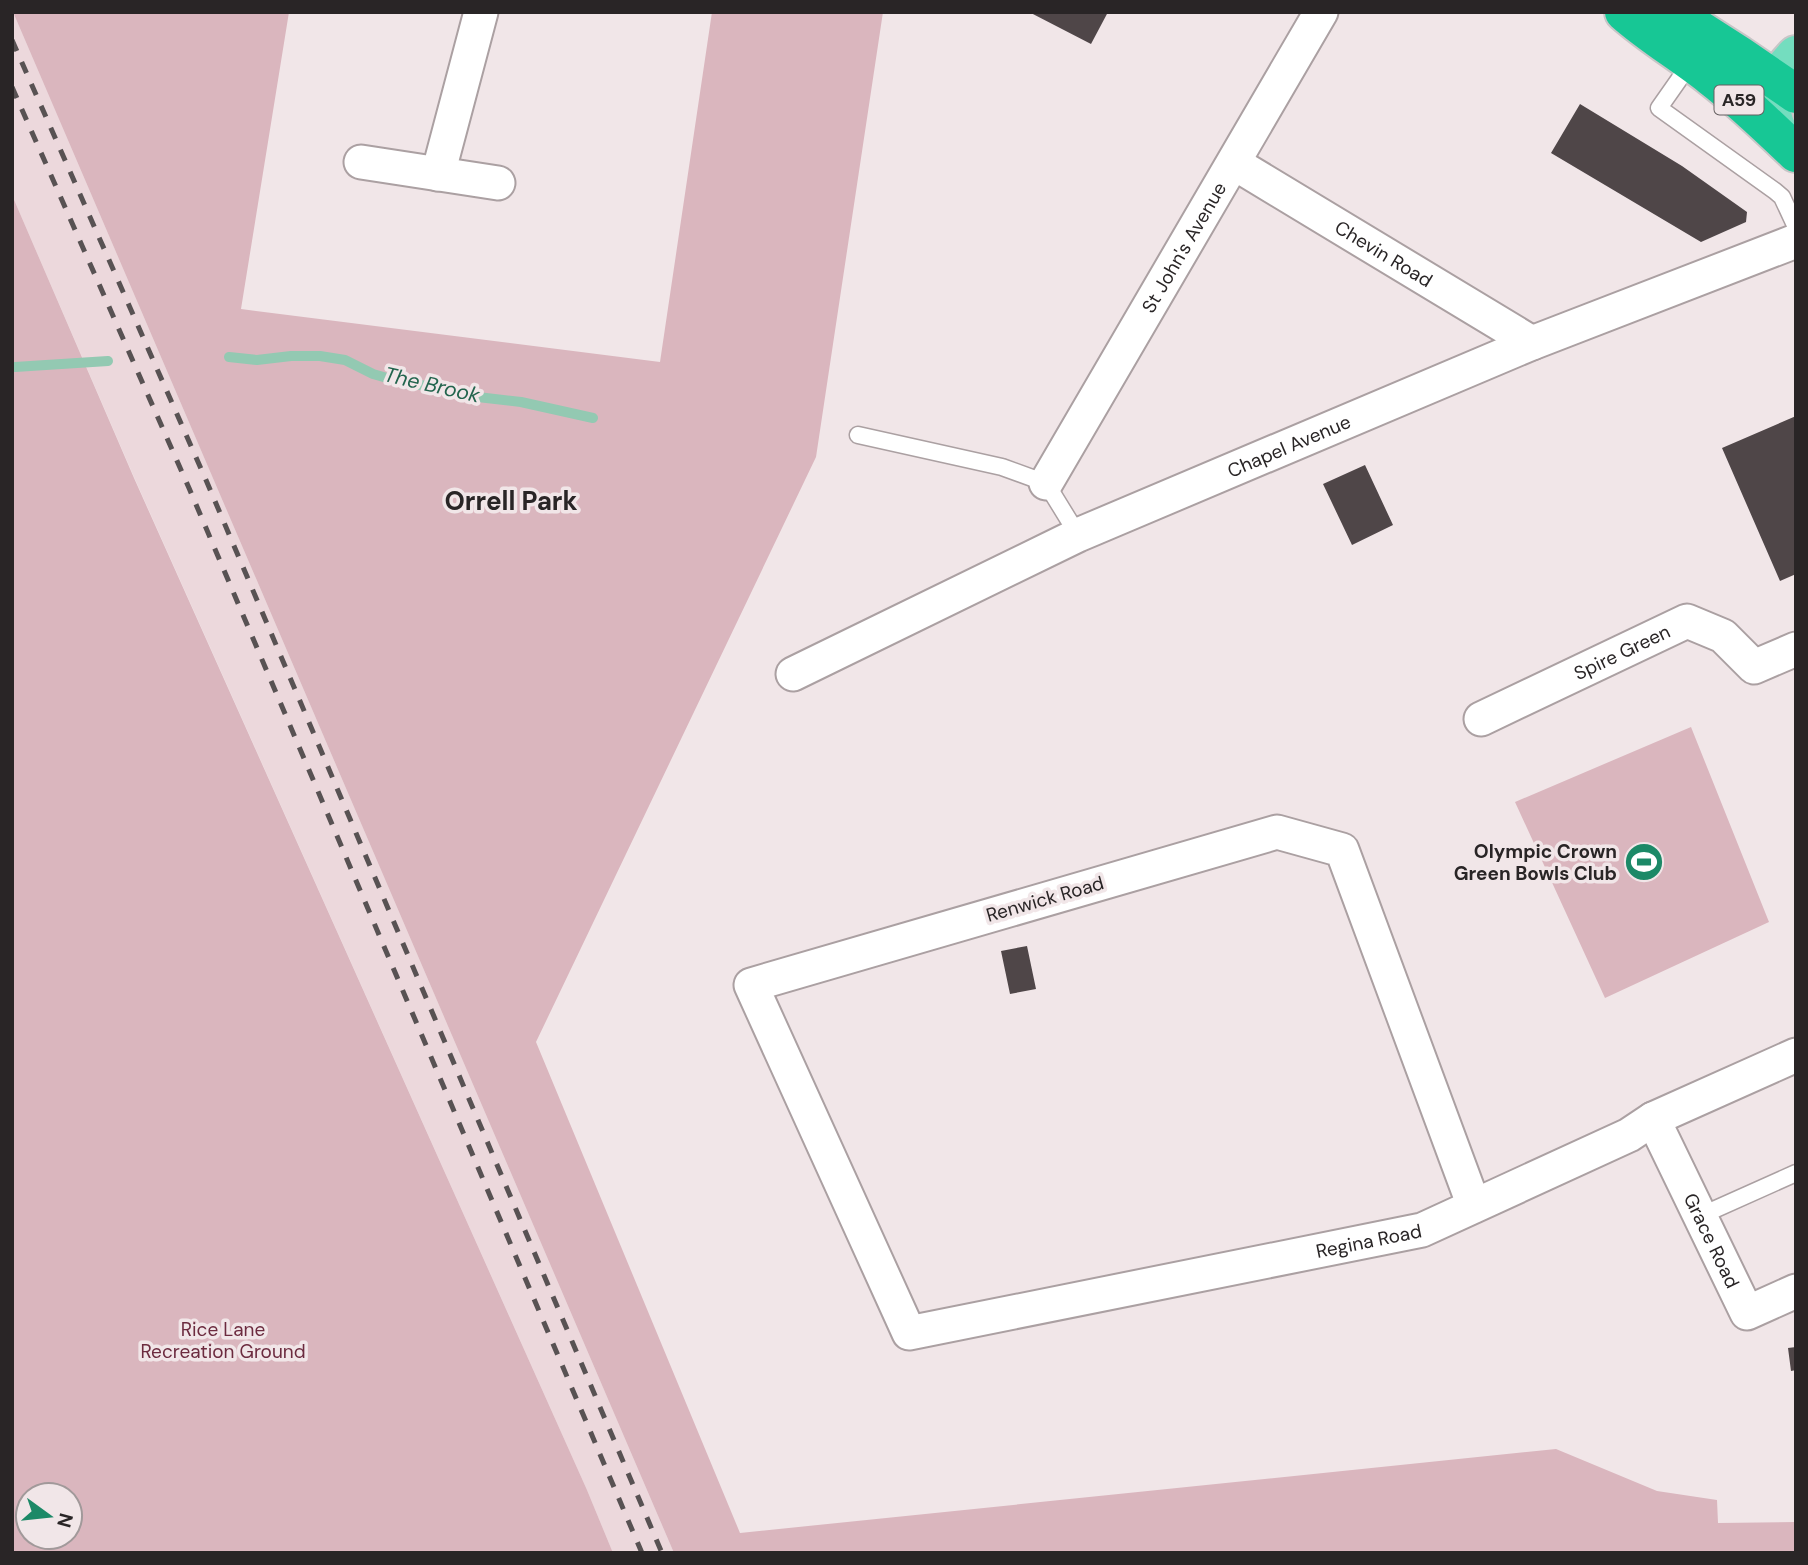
<svg xmlns="http://www.w3.org/2000/svg" width="1808" height="1565" viewBox="0 0 1808 1565" font-family="'DM Sans',sans-serif">
  <style>
    .built { fill: #ecd8dc }
    .green { fill: #dab6be; fill-rule: evenodd }
    .lines { fill: none; stroke-linecap: round; stroke-linejoin: round }
    .stream { stroke: #93c9b2; stroke-width: 10 }
    .building { fill: #4f4648 }
    .lane-casing { stroke: #aba0a2; stroke-width: 19 }
    .street-casing { stroke: #aba0a2; stroke-width: 37 }
    .primary-casing { stroke: #c7c6c7; stroke-width: 42 }
    .highway-casing { stroke: #c7c6c7; stroke-width: 42 }
    .lane { stroke: #fff; stroke-width: 16 }
    .street { stroke: #fff; stroke-width: 33 }
    .primary { stroke: #74ddbf; stroke-width: 38 }
    .highway { stroke: #17c795; stroke-width: 38 }
    .rail { stroke: #585253; stroke-width: 5; stroke-dasharray: 12 12; stroke-linecap: butt }
    .labels { text-anchor: middle; dominant-baseline: central; stroke-width: 7; stroke-linejoin: round; paint-order: stroke }
    .shield { fill: #f1e6e8; stroke: #655f60; stroke-width: 2 }
    .shield-label { font-size: 18px; font-weight: bold; fill: #292526 }
    .street-label { font-size: 19px; fill: #292526; stroke: #f1e6e8 }
    .poi-label { font-size: 19px; font-weight: bold; fill: #292526; stroke: #f1e6e8; text-anchor: end }
    .park-label { font-size: 19px; fill: #6c2b3f; stroke: #f1e6e8 }
    .water-label { font-size: 21px; font-style: italic; fill: #22644d; stroke: #f1e6e8 }
    .district-label { font-size: 26px; font-weight: bold; fill: #292526; stroke: #f1e6e8 }
  </style>
  <rect width="100%" height="100%" fill="#f1e6e8"/>
  <path class="built" d="M12,12H13L674,1553H613L587,1490L134,477L12,195Z"/>
  <path class="green" d="M13,12H289L241,309L660,362L712,12H883L816,457L536,1042L740,1533L1556,1449L1657,1491L1717,1500L1718,1523L1796,1522V1553H674Z
    M12,195L134,478L587,1490L613,1553H12ZM70,1495V1537H28V1495Z
    M1691,727L1769,922L1605,998L1515,802Z"/>
  <g class="lines">
    <path class="stream" d="M229,357L257,360L291,356H320L345,360L373,374L401,382L433,387L469,396L521,402L593,418
      M15,367L108,361"/>
  </g>
  <path class="building" d="M1029,12H1108L1091,44Z
    M1580,104L1682,166L1747,212L1746,222L1701,242L1551,153Z
    M1796,416V574L1780,581L1722,448Z
    M1365,465L1393,525L1352,545L1323,484Z
    M1027,946L1036,989L1010,994L1001,951Z
    M1796,1347V1370L1791,1371L1788,1348Z"/>
  <g class="lines">
    <g class="lane-casing">
      <path id="lane" d="M1692,61L1659,108L1775,191L1782,197L1796,227
        M858,435L1002,467L1046,483L1078,535
        M1700,1216L1796,1173"/>
    </g>
    <g class="street-casing">
      <g id="street">
        <path d="M361,162L498,183"/>
        <path id="s1" d="M1234,163L1532,343"/>
        <path d="M438,174L481,12"/>
        <path id="s2" d="M1046,483L1321,12"/>
        <path id="s3" d="M793,674L1078,535L1532,343L1796,241"/>
        <path id="s4" d="M1481,719L1687,621L1723,636L1754,667L1796,649"/>
        <path id="s5" d="M1653,1119L1747,1313L1796,1291"/>
        <path id="s6" d="M1474,1206L1342,850L1277,832L751,985L909,1333L1422,1230L1629,1135L1653,1119L1796,1055"/>
      </g>
    </g>
    <g class="primary-casing">
      <path id="primary" d="M1785,142C1781,136 1776,129 1774,122C1766,97 1778,73 1796,55"/>
    </g>
    <g class="highway-casing">
      <path id="highway" d="M1624,12C1651,36 1682,54 1711,77C1741,100 1769,127 1796,153
        M1672,12L1739,55L1796,94"/>
    </g>
    <use href="#lane" class="lane"/>
    <use href="#street" class="street"/>
    <use href="#primary" class="primary"/>
    <use href="#highway" class="highway"/>
    <path class="rail" d="M12,40L206,480L662,1553
      M12,87L189,488L642,1553"/>
  </g>
  <defs>
    <g id="stadium-disc" transform="scale(2.0125)"><circle r="9.5" fill="#1c8967" stroke="#f1e6e8"/><path d="M0-5a6.5 5 0 1 0 0 10a6.5 5 0 1 0 0-10ZM-3.5-1.8h7v3.6h-7Z" fill="#fff"/></g>
  </defs>
  <g fill-rule="evenodd">
    <use href="#stadium-disc" x="1644" y="862"/>
  </g>
  <g class="labels">
    <rect class="shield" x="1714.5" y="85.5" width="49" height="29" rx="5"/>
    <g class="shield-label">
      <text x="1739" y="100">A59</text>
    </g>
    <g class="street-label">
      <text stroke="none"><textPath href="#s2" startOffset="273">St John's Avenue</textPath></text>
      <text stroke="none"><textPath href="#s1" startOffset="175">Chevin Road</textPath></text>
      <text stroke="none"><textPath href="#s3" startOffset="546">Chapel Avenue</textPath></text>
      <text stroke="none"><textPath href="#s4" startOffset="156">Spire Green</textPath></text>
      <text transform="translate(1045 899) rotate(-16)">Renwick Road</text>
      <text stroke="none"><textPath href="#s6" startOffset="1846">Regina Road</textPath></text>
      <text stroke="none"><textPath href="#s5" startOffset="135">Grace Road</textPath></text>
    </g>
    <g class="poi-label">
      <text x="1617" y="851">Olympic Crown<tspan x="1617" dy="22">Green Bowls Club</tspan></text>
    </g>
    <g class="park-label">
      <text x="223" y="1329">Rice Lane<tspan x="223" dy="22">Recreation Ground</tspan></text>
    </g>
    <g class="water-label">
      <text transform="translate(432 385) rotate(13)">The Brook</text>
    </g>
    <g class="district-label">
      <text x="511" y="501">Orrell Park</text>
    </g>
  </g>
  <rect width="1808" height="1565" fill="none" stroke="#292526" stroke-width="28"/>
  <g transform="translate(49 1516) rotate(105)"><circle r="33" fill="#f1e6e8" stroke="#a1999a" stroke-width="2"/>
  <path d="M0-5L12 26L0 18L-12 26Z" fill="#1c8967"/>
  <text y="-10" font-size="19" font-weight="bold" text-anchor="middle" fill="#292526">N</text>
  </g>
</svg>
